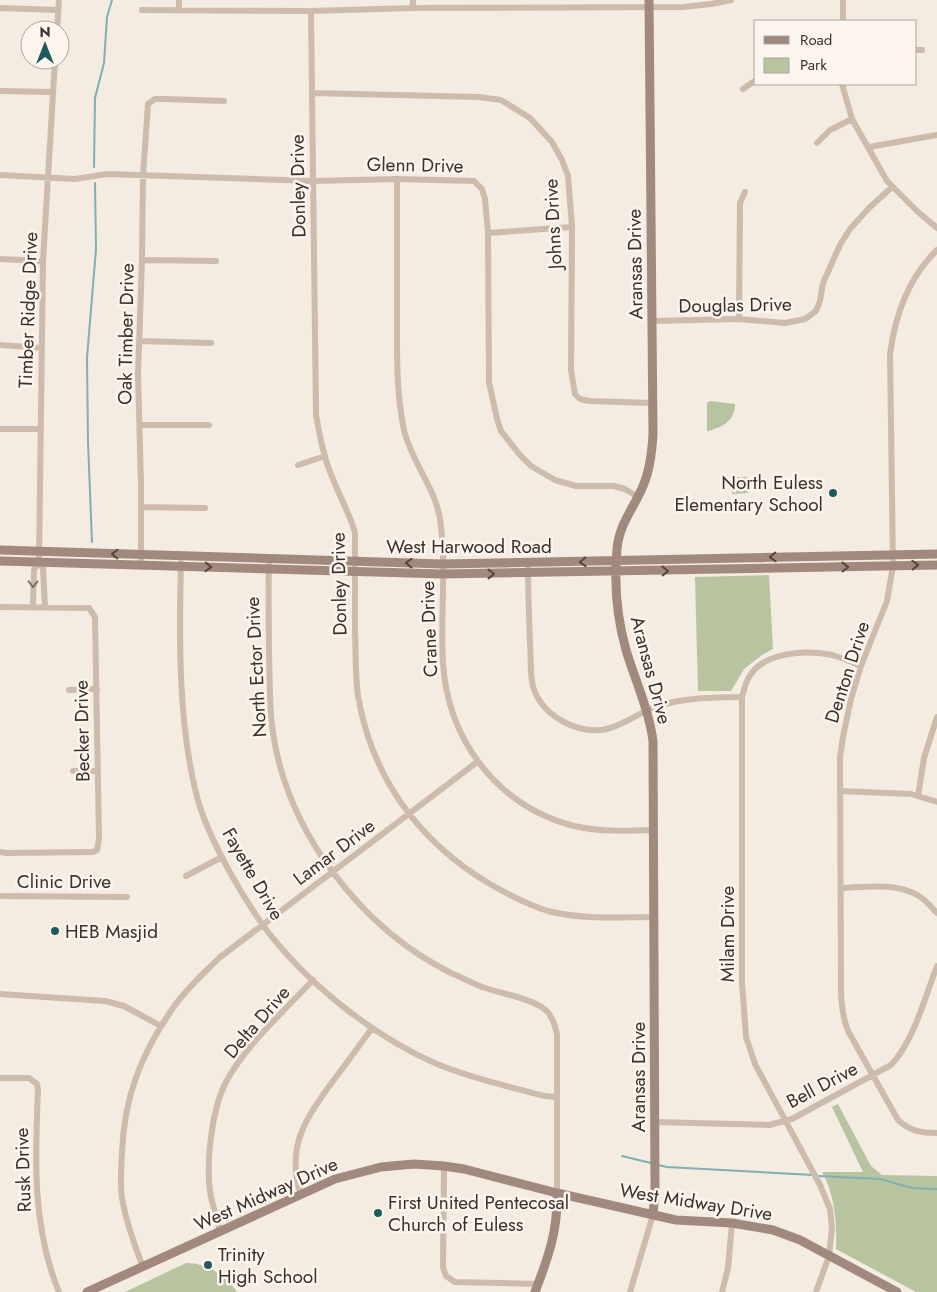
<svg xmlns="http://www.w3.org/2000/svg" width="937" height="1292" viewBox="0 0 937 1292" font-family="Jost,sans-serif">
  <style>
    .green { fill: #b8c4a0 }
    .lines { fill: none; stroke-linecap: round; stroke-linejoin: round }
    .stream { stroke: #7fb0b2; stroke-width: 2 }
    .street { stroke: #cdbbac; stroke-width: 6 }
    .secondary { stroke: #a18a7d; stroke-width: 9 }
    .oneway { stroke: #544640 }
    .oneway2 { stroke: #7d6f65 }
    .poi-dot { fill: #1f5a5e; stroke: #fbf5ee; stroke-width: 2 }
    .labels { text-anchor: middle; dominant-baseline: central; stroke-width: 5; stroke-linejoin: round; paint-order: stroke }
    .street-label { font-size: 19px; fill: #3b302b; stroke: #fbf5ee }
    .poi-label { font-size: 19px; fill: #3b302b; stroke: #fbf5ee; text-anchor: start }
  </style>
  <rect width="100%" height="100%" fill="#f4ebe1"/>
  <path class="green" d="M710,401L735,404C735,421 722,428 707,431V403Z
    M731,477H748V493L732,494Z
    M769,575L773,649L762,655L744,669L731,691H698L695,577Z
    M838,1104L871,1166L882,1175L937,1176V1292H916L836,1249C837,1223 835,1195 822,1172H863L832,1107Z
    M186,1263C206,1263 226,1275 237,1292H125Z"/>
  <g class="lines">
    <path class="stream" d="M94,167L95,98L104,63L107,17L112,0
      M92,542L88,442L87,358L96,249L95,183
      M622,1156L651,1163
      M658,1165L667,1167L813,1175
      M818,1176L880,1179L912,1188L937,1189"/>
    <path class="street" d="M179,0V10
      M413,0V8
      M0,8L58,10
      M142,10L311,11L413,8L683,7L711,4L731,0
      M311,11L316,415C320,437 324,459 333,479C340,498 350,514 355,533C355,566 355,599 355,632C356,653 355,675 358,696C372,778 419,842 490,884C509,895 528,905 548,911C583,920 619,917 654,917
      M843,21V0
      M57,30L59,0
      M916,50H922
      M842,84L852,119L887,181L917,211L937,228
      M743,89L756,80
      M0,91L53,92
      M312,93L479,97L501,100L530,118L552,142L562,160L568,176L572,227L571,370L575,394L580,399L589,401L653,403
      M817,143L830,130L852,119
      M869,147L937,135
      M0,175L75,179L107,174L313,181L397,179L474,181L482,189L485,199L488,233L489,382L497,419L501,431L520,455L531,466L555,480L576,486H614L625,489L638,497
      M397,179C397,224 397,269 397,315C397,353 396,392 404,430C411,461 435,487 440,519C447,566 440,615 443,663C448,740 497,806 574,826C600,832 627,831 653,830
      M488,233L572,227
      M937,250C908,278 895,316 890,354L893,566L887,601L861,666L851,699L843,737L840,757L841,986C841,1002 842,1016 848,1031L898,1120C910,1131 921,1133 937,1133
      M0,259L43,261
      M142,260L216,261
      M739,319L740,203L745,192
      M652,321L739,319L785,323L805,319L816,311L820,301L823,283L840,245L850,229L869,208L892,187
      M139,341L211,343
      M0,345L42,348
      M140,425H209
      M0,429H40
      M298,465L325,456
      M142,507L205,508
      M269,559C268,591 269,622 269,654C270,680 269,707 273,733C288,833 361,928 451,973C461,977 472,983 482,987C499,993 529,998 543,1008C551,1013 555,1025 557,1034V1193
      M39,562L43,261L55,60
      M39,562L43,568L45,607
      M181,563C179,640 178,730 199,804C207,829 219,853 232,876C241,892 251,908 262,924C304,981 372,1036 437,1064C472,1078 509,1087 545,1096L557,1097
      M528,563C528,590 529,617 530,643C531,655 530,669 532,681C536,713 577,736 607,729C625,724 639,713 655,707C684,697 712,698 742,697
      M141,565V484L138,374L142,260L143,175L148,104L155,99H164L224,101
      M0,607L89,608L95,617L99,839L97,850L93,852L6,853L0,852
      M33,607L34,570L39,562
      M69,690L97,689
      M73,771H98
      M840,791L911,794L937,802
      M918,796L924,758L937,717
      M186,876L222,857
      M841,888C866,887 896,882 919,896C926,900 931,907 937,913
      M0,896L127,897
      M0,994L105,1001L124,1006L161,1026
      M0,1078H29L37,1084L38,1089C35,1158 32,1227 59,1292
      M654,1122L769,1125L792,1119L891,1065C914,1041 925,997 937,966
      M444,1166L443,1267L446,1276L455,1282L538,1284
      M301,1195C285,1147 306,1118 333,1081C346,1064 359,1046 372,1028
      M220,1232C217,1218 212,1205 210,1191C206,1161 212,1109 226,1082C245,1046 285,1010 313,980
      M143,1267C134,1244 126,1222 122,1198C120,1183 121,1168 122,1153C124,1097 141,1054 173,1008C186,989 203,974 219,958L477,762
      M630,1292L653,1215
      M722,1292L728,1268L732,1223
      M816,1292L829,1256L832,1228L830,1209L820,1185L755,1064L746,1037L742,983V697C744,691 745,684 748,679C762,651 806,650 832,655C842,658 852,662 861,666"/>
    <path class="secondary" d="M649,0L653,434C652,452 650,470 643,486C634,508 619,524 617,549C614,582 617,618 626,650C635,680 649,710 653,741L655,1189L653,1215
      M0,550L442,564L937,554
      M0,561L443,574L937,565
      M87,1292L335,1179L381,1167L414,1164L444,1166L464,1169L557,1193L676,1220L732,1223L773,1230L800,1240L897,1292
      M535,1292C548,1258 558,1231 557,1193"/>
  </g>
  <defs><path id="oneway-chevron" d="M-2-3.5L2.5 0L-2 3.5" fill="none" stroke-width="1.6" stroke-linecap="round" stroke-linejoin="round" transform="scale(1.25)"/></defs>
  <g class="oneway">
    <use href="#oneway-chevron" transform="translate(115 554) rotate(-178)"/>
    <use href="#oneway-chevron" transform="translate(773 557) rotate(178)"/>
    <use href="#oneway-chevron" transform="translate(583 562) rotate(178)"/>
    <use href="#oneway-chevron" transform="translate(409 563) rotate(-178)"/>
    <use href="#oneway-chevron" transform="translate(915 565) rotate(-2)"/>
    <use href="#oneway-chevron" transform="translate(208 567) rotate(2)"/>
    <use href="#oneway-chevron" transform="translate(845 567) rotate(-1)"/>
    <use href="#oneway-chevron" transform="translate(665 571) rotate(-1)"/>
    <use href="#oneway-chevron" transform="translate(491 574)"/>
  </g>
  <use class="oneway2" href="#oneway-chevron" transform="translate(33 584) rotate(91)"/>
  <g class="poi-dot">
    <circle cx="833" cy="493" r="5"/>
    <circle cx="55" cy="931" r="5"/>
    <circle cx="378" cy="1213" r="5"/>
    <circle cx="208" cy="1265" r="5"/>
  </g>
  <g class="labels">
    <g class="street-label">
      <text transform="translate(415 165) rotate(1)">Glenn Drive</text>
      <text transform="translate(298 186) rotate(-91)">Donley Drive</text>
      <text transform="translate(553 224) rotate(-93)">Johns Drive</text>
      <text transform="translate(635 264) rotate(-91)">Aransas Drive</text>
      <text transform="translate(735 305) rotate(-1)">Douglas Drive</text>
      <text transform="translate(28 310) rotate(-88)">Timber Ridge Drive</text>
      <text transform="translate(126 334) rotate(-89)">Oak Timber Drive</text>
      <text x="469" y="546">West Harwood Road</text>
      <text transform="translate(339 584) rotate(-91)">Donley Drive</text>
      <text transform="translate(429 629) rotate(-92)">Crane Drive</text>
      <text transform="translate(256 667) rotate(-93)">North Ector Drive</text>
      <text transform="translate(651 670) rotate(75)">Aransas Drive</text>
      <text transform="translate(847 672) rotate(-72)">Denton Drive</text>
      <text transform="translate(82 731) rotate(-91)">Becker Drive</text>
      <text transform="translate(334 852) rotate(-37)">Lamar Drive</text>
      <text transform="translate(253 874) rotate(60)">Fayette Drive</text>
      <text x="64" y="881">Clinic Drive</text>
      <text transform="translate(727 934) rotate(-90)">Milam Drive</text>
      <text transform="translate(257 1022) rotate(-49)">Delta Drive</text>
      <text transform="translate(638 1077) rotate(-90)">Aransas Drive</text>
      <text transform="translate(822 1085) rotate(-28)">Bell Drive</text>
      <text transform="translate(23 1170) rotate(-92)">Rusk Drive</text>
      <text transform="translate(266 1194) rotate(-24)">West Midway Drive</text>
      <text transform="translate(696 1202) rotate(9)">West Midway Drive</text>
    </g>
    <g class="poi-label">
      <text x="823" y="482" text-anchor="end">North Euless<tspan x="823" dy="22">Elementary School</tspan></text>
      <text x="65" y="931">HEB Masjid</text>
      <text x="388" y="1202">First United Pentecosal<tspan x="388" dy="22">Church of Euless</tspan></text>
      <text x="218" y="1254">Trinity<tspan x="218" dy="22">High School</tspan></text>
    </g>
  </g>
  <rect x="754" y="20" width="162" height="65" fill="#fbf5ee" stroke="#aea6a0"/>
  <rect x="764" y="36" width="25" height="8" fill="#a18a7d" stroke="#aea6a0"/>
  <text x="800" y="45" font-size="15" fill="#3b302b">Road</text>
  <rect x="764" y="58" width="25" height="15" fill="#b8c4a0" stroke="#aea6a0"/>
  <text x="800" y="70" font-size="15" fill="#3b302b">Park</text>
  <g transform="translate(45 45)"><circle r="24" fill="#fbf5ee" stroke="#aea6a0"/>
  <path d="M0-4L9 19L0 12L-9 19Z" fill="#1f5a5e"/>
  <text y="-8" font-size="14" font-weight="bold" text-anchor="middle" fill="#3b302b">N</text>
  </g>
</svg>
